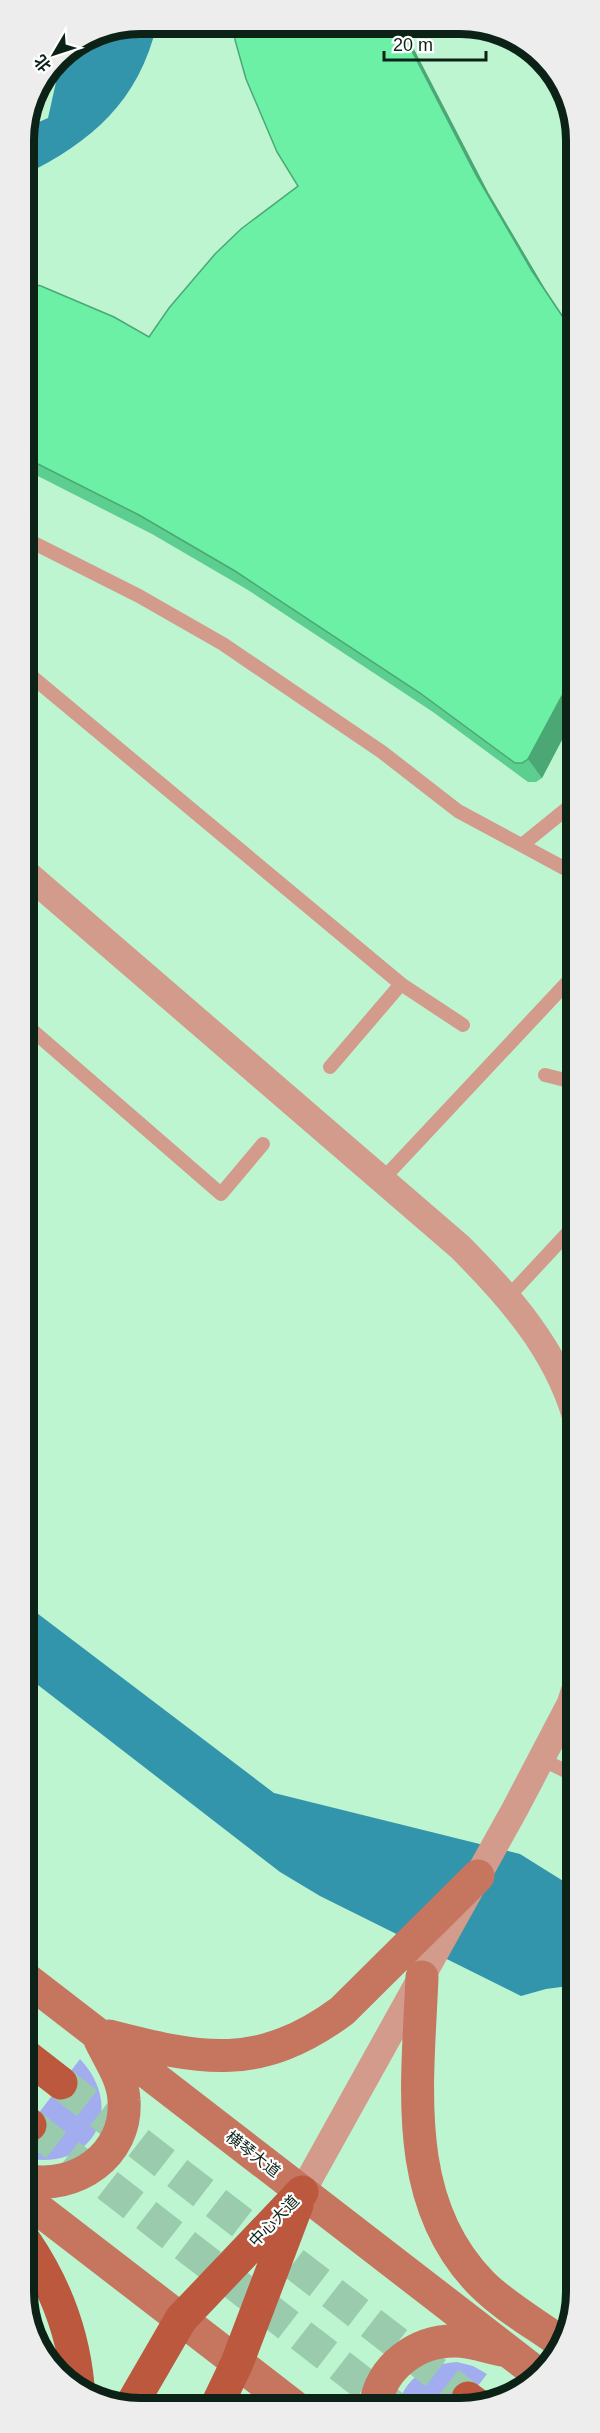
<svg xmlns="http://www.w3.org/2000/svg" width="600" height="2433" viewBox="0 0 600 2433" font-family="Arial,'Noto Sans SC',sans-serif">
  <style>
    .forest { fill: #a2adef }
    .water { fill: #3395ac }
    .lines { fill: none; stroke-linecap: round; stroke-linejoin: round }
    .primary-tunnel { stroke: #9acbac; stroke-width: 33; stroke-dasharray: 33 16; stroke-linecap: butt }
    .lane { stroke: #d39b8c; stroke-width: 14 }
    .street { stroke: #d39b8c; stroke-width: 27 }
    .secondary { stroke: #c6755f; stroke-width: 33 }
    .primary { stroke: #bb583d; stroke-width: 33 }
    .wall { fill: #5cce8f }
    .shaded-wall { fill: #4ba874 }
    .building { fill: #6bf0a6; stroke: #4ba874; stroke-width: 1.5 }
    .labels { text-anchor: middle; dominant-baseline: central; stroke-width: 4.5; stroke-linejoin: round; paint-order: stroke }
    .street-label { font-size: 16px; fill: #0c2216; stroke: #fff }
    .rim { fill: none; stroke: #0c2216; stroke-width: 8 }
  </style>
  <rect width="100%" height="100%" fill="#bdf5d1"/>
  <path class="forest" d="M80,2059C127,2109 92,2172 25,2158V2131Z
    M457,2362L473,2366L487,2374L461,2408H397C405,2377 428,2364 457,2362Z"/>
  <path class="water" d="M141,24H157C139,101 92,142 24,175L25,128L48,118L62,55L96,33Z
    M25,1604L274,1793L520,1854L576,1889V1985L546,1989L521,1996L320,1896L280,1872L25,1675Z"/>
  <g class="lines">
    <path class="primary-tunnel" d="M61,2083L468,2398
      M30,2125L395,2408"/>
    <path class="lane" d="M24,538L139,596L223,644L382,752L458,811L575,874
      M24,670L401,984L463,1025
      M522,845L575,802
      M25,1024L221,1194L263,1144
      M330,1067L401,984
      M545,1075L569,1081L575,1079
      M382,1180L575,974
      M509,1296L575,1225
      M541,1759L576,1776"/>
    <path class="street" d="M25,872L460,1247C508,1295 555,1348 575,1415
      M302,2192L515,1809L570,1704L576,1686"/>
    <path class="secondary" d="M422,1977C418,2082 400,2201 482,2284C504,2306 534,2323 559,2341
      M25,1978L538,2374
      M109,2036C202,2060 259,2072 342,2011L478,1876
      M25,2180C75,2191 128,2155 124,2100C123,2078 109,2059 100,2040
      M25,2199L295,2407
      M375,2408C380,2367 417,2340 456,2341C471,2341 487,2347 502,2350"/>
    <path class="primary" d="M25,2055L61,2083
      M25,2122L30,2125
      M25,2241C55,2285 73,2332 78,2385
      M468,2398L479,2406
      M130,2407L181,2319L302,2192
      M216,2407L237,2363L297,2205"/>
  </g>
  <path class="wall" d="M489,194L545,289L575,334V715L542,778L536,782H528L433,712L248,590L152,534L24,469V282L149,337Z"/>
  <path class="shaded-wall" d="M399,26H402L489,194L545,289L575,335L532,271L476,175Z
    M575,679V715L542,778L528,759L563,694Z"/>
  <path class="building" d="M237,25L399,26L476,175L532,271L575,335V679L563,694L528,759L522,763H515L420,693L235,571L139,515L24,457V282L41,286L114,317L149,337L169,308L215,254L241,229L298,186L277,152L246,79L235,40V29Z"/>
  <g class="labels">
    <g class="street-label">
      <text transform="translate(253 2154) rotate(38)">横琴大道</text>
      <text transform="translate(274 2221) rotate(-46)">中心大道</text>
    </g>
  </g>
  <path d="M0 0H600V2433H0ZM140 34H460A106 106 0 0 1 566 140V2292A106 106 0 0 1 460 2398H140A106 106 0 0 1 34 2292V140A106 106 0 0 1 140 34Z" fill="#ecedec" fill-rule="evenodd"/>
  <path class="rim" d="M140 34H460A106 106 0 0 1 566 140V2292A106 106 0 0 1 460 2398H140A106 106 0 0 1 34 2292V140A106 106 0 0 1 140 34Z"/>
  <g transform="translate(54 54) rotate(231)" stroke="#ffffff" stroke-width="4.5" paint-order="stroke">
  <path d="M0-4.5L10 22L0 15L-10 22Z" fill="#0c2216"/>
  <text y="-9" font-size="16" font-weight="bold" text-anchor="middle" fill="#0c2216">北</text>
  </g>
  <path d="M384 51v9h102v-9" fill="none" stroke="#0c2216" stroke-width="3"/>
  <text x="393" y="51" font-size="18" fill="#0c2216" stroke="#ffffff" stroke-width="4.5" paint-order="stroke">20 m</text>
</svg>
